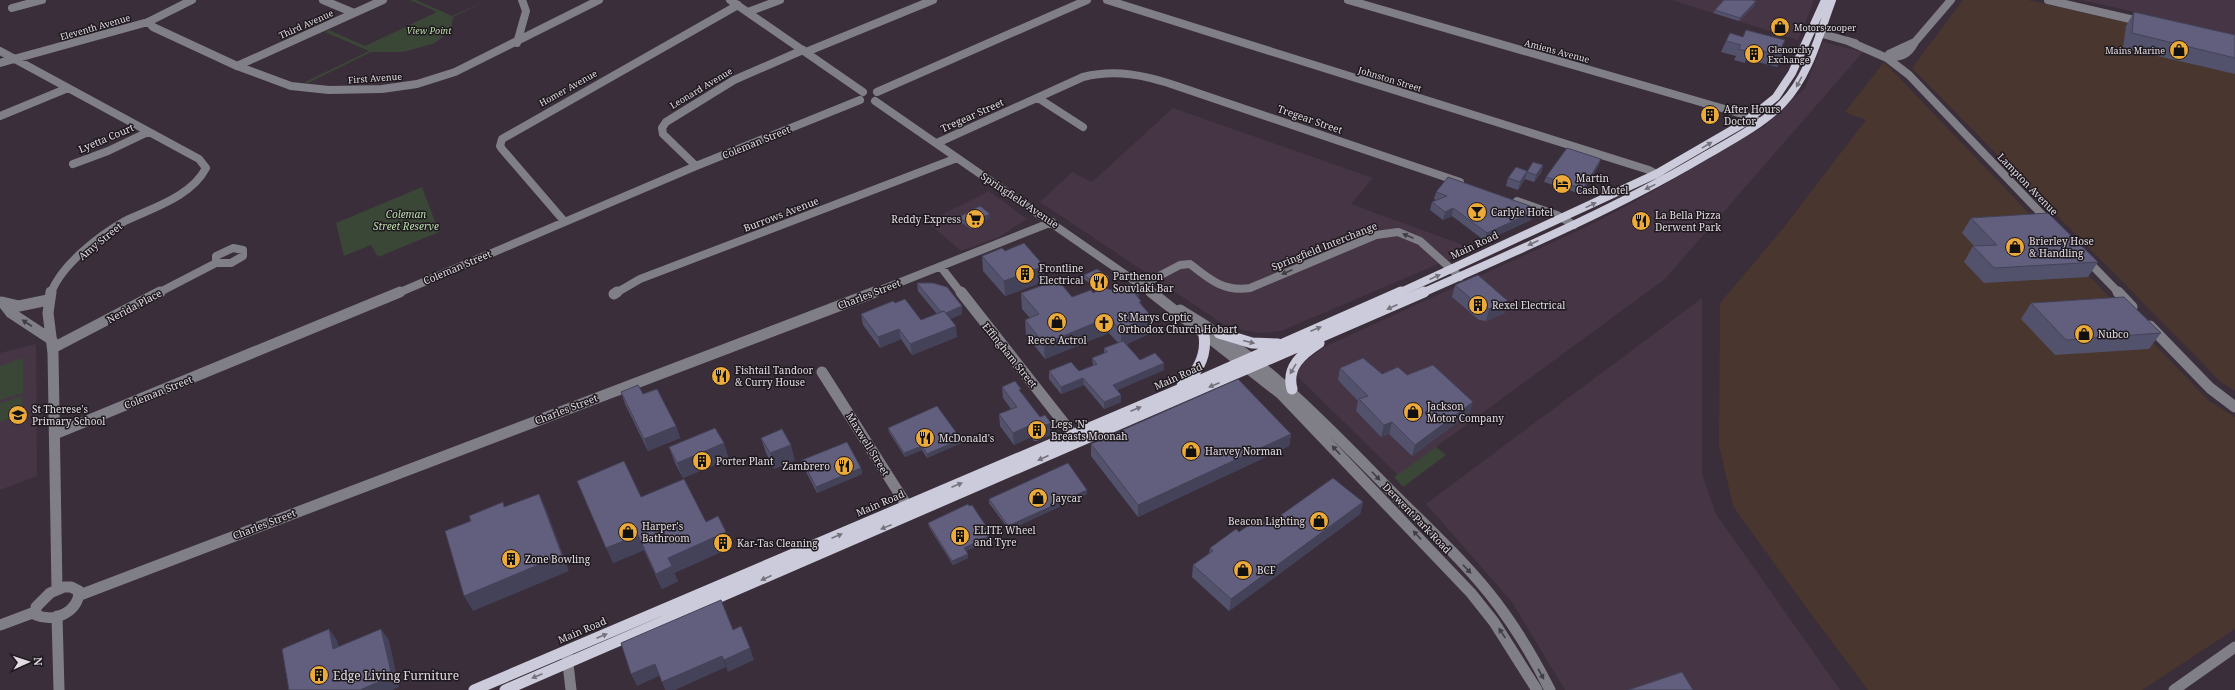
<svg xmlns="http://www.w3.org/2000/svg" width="2235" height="690" viewBox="0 0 2235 690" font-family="'Noto Serif',serif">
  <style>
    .built { fill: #463545 }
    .industrial { fill: #49362e }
    .green { fill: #3b4736 }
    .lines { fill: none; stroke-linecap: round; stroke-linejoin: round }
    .minor-far1 { stroke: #807f87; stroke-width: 8 }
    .minor { stroke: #807f87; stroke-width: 11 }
    .major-far1 { stroke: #cccbdb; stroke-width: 8 }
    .major { stroke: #cccbdb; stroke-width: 11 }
    .wall { fill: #53526c }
    .shaded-wall { fill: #444258 }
    .building { fill: #615f7d; stroke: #444258 }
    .oneway { fill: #75727c }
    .oneway2 { fill: #403d43 }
    .labels { text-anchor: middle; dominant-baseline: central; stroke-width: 3; stroke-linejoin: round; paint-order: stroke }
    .far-street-label { font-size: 9px; fill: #e3dbe2; stroke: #1e191e }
    .far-poi-label { font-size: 9px; fill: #e3dbe2; stroke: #1e191e; text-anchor: start }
    .far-park-label { font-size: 9px; font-style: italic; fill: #bcdeac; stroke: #1e191e }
    .poi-label { font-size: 10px; fill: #e3dbe2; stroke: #1e191e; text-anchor: start }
    .street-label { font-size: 10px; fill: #e3dbe2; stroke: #1e191e }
    .park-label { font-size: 10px; font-style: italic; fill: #bcdeac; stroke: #1e191e }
    .near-poi-label { font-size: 12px; fill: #e3dbe2; stroke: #1e191e; text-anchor: start }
  </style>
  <rect width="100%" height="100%" fill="#3a2e3a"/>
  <path class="built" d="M1672,0H1814L1798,40Z
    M2078,0H2235V35L2095,3Z
    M1823,42L1863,52L1665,279L1398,475L1297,376L1298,371L1303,363L1324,347L1588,226L1634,202L1763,127L1805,88Z
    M1173,108L1373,178L1351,204L1474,249L1281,331L1262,333L1246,331L1223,324L1040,202L1072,172L1092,182Z
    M989,191L1027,219L999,237L961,251L927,222Z
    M1702,298V474L1716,514L1840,690H1565L1512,602L1426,504Z
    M36,344L37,476L0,490V353Z"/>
  <path class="industrial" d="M1963,0H2028L2235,47V391L2221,382L1912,68Z
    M1884,62L2209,401L2235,417V629L2142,690H1868L1805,606L1733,506L1719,445L1720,303L1781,231L1866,120L1845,112Z"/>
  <path class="green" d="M410,0H416L452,16L488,0L453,17L451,30L435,43L418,48L403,52H371L308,83L305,82L369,51L325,32L329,30L365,46L437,12Z
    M422,187L439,232L378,257L371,245L344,256L336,223Z
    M23,358V393L0,400V366Z
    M23,396L22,415L0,422V403Z
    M1436,447L1446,455L1403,487L1394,477Z"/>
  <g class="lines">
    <path class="minor-far1" d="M323,0L354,13
      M730,0L863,92
      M1107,0L1649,170L1663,178
      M1348,0L1742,114L1760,122
      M2048,0L2143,22
      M12,8L42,0
      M748,12L780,0
      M148,22L153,27L237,66L291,86L329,90L382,89L417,84L455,72L599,0
      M1819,33L1855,43
      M1848,41L1887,58L1909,75L2051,224
      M1915,42C1908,55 1902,57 1887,58L1889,54Z
      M1915,42L1951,0
      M517,43L526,11L522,0
      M0,51L199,159L206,168C191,197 152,208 125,221C100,235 61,265 51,293
      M806,52L933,0
      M0,63L148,22L192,0
      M237,66L383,0
      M877,92L1087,0
      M1038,98L1083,127
      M875,101L1152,293
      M0,116L68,88
      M937,143L1083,77C1116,69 1145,75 1177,86L1460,182
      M73,164L108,151L148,132
      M696,166L663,134L662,128L666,122L734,80L803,50
      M1517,201L1557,215L1574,225
      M564,221L502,149L500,146L502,139L738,5
      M233,248L243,250V256L231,263H216V256Z
      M2085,258L2119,293
      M941,267L961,293
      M1142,285L1180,265L1190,264C1210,280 1224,292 1250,288L1376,235L1398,232L1420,241L1460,277
      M158,293L216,263
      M398,293L696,166L860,100
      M616,293L640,279L957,158
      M873,293L1052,222"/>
    <path class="minor" d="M51,292L48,313L53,353L57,589
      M961,292L1078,441
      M1151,292L1281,394L1471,593L1494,622L1537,690
      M2118,292L2132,307
      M614,294L617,292
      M2,302L19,306L48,300
      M4,304L11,313L52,340
      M1180,310C1264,359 1323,422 1390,490C1424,524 1459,556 1489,593C1513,623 1533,656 1550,690
      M2150,326L2210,388L2235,407
      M53,348L160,292
      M822,372L911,512
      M55,434L400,292
      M64,587H71L79,591C79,612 54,623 36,615V607L50,593Z
      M80,595L875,292
      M57,616L59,690
      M0,625L35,612
      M567,655L571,690
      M2174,690L2235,647"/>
    <path class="major-far1" d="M1399,293L1656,174L1744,123L1776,97L1792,73L1825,0
      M1422,293C1517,251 1613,210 1703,157C1729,142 1762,125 1783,103C1809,76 1819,35 1832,0"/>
    <path class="major" d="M1219,333L1252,343L1278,344
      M1182,386C1197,373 1207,356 1204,335
      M1292,389C1286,367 1302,354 1319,343
      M474,690L1176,391L1401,292
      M505,690L1424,292"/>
  </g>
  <path class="wall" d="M1752,0L1755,5L1739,21L1713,13L1715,10Z
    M2134,12L2235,35V74L2123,48L2126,26Z
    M1726,41L1783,46L1786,47L1777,67L1746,59L1745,63L1734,60L1736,56L1721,52Z
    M1543,165L1541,173L1534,182L1525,179L1518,190L1506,186L1508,178Z
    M1599,165L1581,194L1544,182L1546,177Z
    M1436,192L1531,220L1485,241L1452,216L1443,220L1430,210L1432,202L1436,200L1434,199Z
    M959,217L990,218L983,221V223L971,229L959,221Z
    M1971,218L2098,262L2088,277L1984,283L1964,262L1973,246H1974L1962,233Z
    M1005,251L1044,266L1045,281L1005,296L983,271L982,256Z
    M1084,275L1109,277V281L1095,287L1084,279Z
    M917,283L962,306V314L950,319L957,337L912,355L901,339L880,348L863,325L861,314L895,303L921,320L937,314L918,291Z
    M1455,285L1505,313L1486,321L1479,320L1452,297Z
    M1021,293L1072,297L1093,293L1139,298L1141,301V306L1151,333L1126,344L1140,360L1164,363V370L1117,390L1121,395V402L1104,409L1084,385L1061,394L1049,379V371H1079L1093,366L1092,358L1104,353V348L1118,343L1109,333L1045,359L1026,335L1025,320L1030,318L1022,309Z
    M2031,303L2161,333L2149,349L2055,355L2021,319Z
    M1340,368L1382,374L1407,375L1470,413L1412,456L1389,434L1381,437L1356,411L1358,401L1338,380Z
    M1002,387L1022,393L1052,434L1037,441H1034L1031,437L1014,445L1000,426L999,414L1011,409L1003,398Z
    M621,392L676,426L680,438L648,451L625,404Z
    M888,428L961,439V443L927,458L922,450L905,457L889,432Z
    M1291,434L1289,446L1138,517L1091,456V444Z
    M761,438L795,460L774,469L766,453Z
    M669,447L729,459L683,478L675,463Z
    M802,460L861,468L862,474L817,493L803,466Z
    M1087,494L1009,530L989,503V499Z
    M641,497L706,522L732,547L674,573L678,581L662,589L644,550L613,563Z
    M1363,502L1360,514L1229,611L1192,577L1193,565L1209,553L1210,548L1239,532Z
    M928,523L986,530L985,531L989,536V540L966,551L968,554V558L953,565L929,527Z"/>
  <path class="shaded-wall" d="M1756,1L1755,5L1739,21L1740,18Z
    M1601,159L1599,165L1581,194L1583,189Z
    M1543,165L1541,173L1534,182L1536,175Z
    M1527,171L1525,179L1518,190L1520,182Z
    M1453,208L1452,216L1443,220L1445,212Z
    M1533,212L1531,220L1485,241L1487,233Z
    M990,214V218L983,221V223L971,229L970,225L981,218Z
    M1044,266L1045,281L1005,296L1004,281Z
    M1109,277V281L1095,287V283Z
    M1139,292V302L1141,301V317L1135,294Z
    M1508,301L1505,313L1486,321L1489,309Z
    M962,306V314L944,322L942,314Z
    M1109,317V333L1045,359L1044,344Z
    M1152,317L1151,333L1121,347V331Z
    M956,326L957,337L912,355L910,344Z
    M899,329L901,339L880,348L878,337Z
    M1164,363V370L1113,392V385Z
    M1083,378L1084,385L1061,394V387Z
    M1121,395V402L1104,409V402Z
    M1473,402L1470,413L1412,456L1415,445Z
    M1392,422L1389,434L1381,437L1384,425Z
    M1051,423L1052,434L1037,441L1036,429Z
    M1031,425V437L1014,445L1013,433Z
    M676,426L680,438L648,451L644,439Z
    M1291,434L1289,446L1138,517V505Z
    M961,439V443L927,458V454Z
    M724,443L729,459L683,478L677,463Z
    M791,445L795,460L774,469L770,453Z
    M922,446V450L905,457L904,453Z
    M861,468L862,474L817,493L816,487Z
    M1087,490V494L1009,530L1008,526Z
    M539,494L546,509L569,571L473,611L464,596Z
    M1363,502L1360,514L1229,611L1231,599Z
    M986,526V530L983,532V528Z
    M726,532L732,547L674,573L678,581L662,589L656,574L668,558Z
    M638,535L644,550L613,563L606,548Z
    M989,536V540L964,552V548Z
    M968,554V558L953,565L952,561Z
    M329,629L337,640L342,660L333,649Z
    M381,629L389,640L399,687L392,690H360Z
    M750,648L754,660L728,672L724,660Z
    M722,656L726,667L675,690H665L662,682Z
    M655,664L661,675L637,686L631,674Z"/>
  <path class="building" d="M1724,0H1752L1756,1L1740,18L1715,10Z
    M2134,12L2235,35V58L2132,33Z
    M1746,30L1785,40L1782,46L1786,47L1782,56L1751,48L1749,52L1738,49L1741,45L1726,41L1730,33L1743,37Z
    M1567,148L1601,159L1583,189L1546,177Z
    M1533,162L1543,165L1536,175L1527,172Z
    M1516,167L1527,171L1520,182L1508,178Z
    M1448,177L1530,206L1533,212L1487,233L1453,208L1445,212L1432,202L1447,196L1436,192Z
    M980,206L990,214L981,218L983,219L970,225L959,217Z
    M2048,213L2098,262L1994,268L1973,246L1997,245L1971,218Z
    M1024,243L1044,266L1004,281L982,256L1002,248L1005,251Z
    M1097,269L1109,277L1095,283L1084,275Z
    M1478,275L1508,301L1489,309L1482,308L1455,285Z
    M1058,280L1072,297L1091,290L1093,293L1104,288L1112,290L1130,284L1139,292L1135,294L1141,301L1139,302L1152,317L1121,331L1109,317L1044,344L1025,320L1039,314L1021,293Z
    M917,283H933L947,287L962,306L946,313L944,311L941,312Z
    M2124,297L2161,333L2066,340L2031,303Z
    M905,299L921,320L944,311L956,326L910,344L899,329L878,337L861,314L893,301L895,303Z
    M1123,341L1140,360L1155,353L1164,363L1113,385L1121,395L1104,402L1083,378L1061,387L1049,371L1071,362L1079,371L1097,364L1092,358L1107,352L1104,348Z
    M1363,358L1382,374L1398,367L1407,375L1433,365L1473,402L1415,445L1392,422L1384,425L1359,399L1368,396L1340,368Z
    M1238,379L1291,434L1138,505L1091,444Z
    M1015,381L1021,389L1019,390L1040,417L1045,415L1051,423L1036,429H1033L1031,425L1013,433L999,414L1017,407L1002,387Z
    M638,385L643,394L657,389L676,426L644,439L621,392Z
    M937,406L961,439L927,454L922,446L904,453L888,428Z
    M715,428L724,443L677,463L669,447Z
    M782,429L791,445L770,453L761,438Z
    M847,442L861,468L816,487L802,460Z
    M624,461L641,497L684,479L706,522L718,516L726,532L668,558L672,566L656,574L638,535L606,548L577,481Z
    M1068,463L1087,490L1008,526L989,499Z
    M1333,478L1363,502L1231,599L1193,565L1213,551L1210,548L1236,529L1239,532L1259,518L1267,525Z
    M539,494L562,555L464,596L445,531L471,521L469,516L503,502L504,507Z
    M968,504L969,506L972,505L986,526L983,528L989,536L964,548L968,554L952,561L928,523Z
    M721,600L733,630L741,626L750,648L724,660L722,656L662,682L655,664L631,674L621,643Z
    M329,629L333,649L381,629L392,676L360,690H289L282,649Z
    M1682,672L1693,690H1628Z"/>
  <defs><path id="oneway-solid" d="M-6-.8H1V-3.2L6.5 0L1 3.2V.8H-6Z"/></defs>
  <g class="oneway">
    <use href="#oneway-solid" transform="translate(1799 82) rotate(118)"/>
    <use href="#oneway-solid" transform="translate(1707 145) rotate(-31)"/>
    <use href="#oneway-solid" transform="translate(1650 187) rotate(154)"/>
    <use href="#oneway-solid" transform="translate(1591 205) rotate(-26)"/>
    <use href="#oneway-solid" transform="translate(1533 243) rotate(155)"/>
    <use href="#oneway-solid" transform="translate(1435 277) rotate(-24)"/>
    <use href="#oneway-solid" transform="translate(1392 307) rotate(156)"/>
    <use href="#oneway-solid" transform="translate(1316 329) rotate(-23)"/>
    <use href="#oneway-solid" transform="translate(1249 342) rotate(14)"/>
    <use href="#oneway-solid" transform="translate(1293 369) rotate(121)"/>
    <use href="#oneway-solid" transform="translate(1214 385) rotate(157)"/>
    <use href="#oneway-solid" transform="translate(1136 409) rotate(-23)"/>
    <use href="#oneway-solid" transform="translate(1043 458) rotate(156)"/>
    <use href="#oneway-solid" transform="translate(957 485) rotate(-23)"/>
    <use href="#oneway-solid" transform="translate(886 527) rotate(158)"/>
    <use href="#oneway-solid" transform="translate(837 536) rotate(-23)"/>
    <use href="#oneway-solid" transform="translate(766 578) rotate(156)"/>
    <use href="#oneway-solid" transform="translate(602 636) rotate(-23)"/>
    <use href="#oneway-solid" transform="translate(537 676) rotate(157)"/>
  </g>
  <g class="oneway2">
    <use href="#oneway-solid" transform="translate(1408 236) rotate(-157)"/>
    <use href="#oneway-solid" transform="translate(1287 272) rotate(157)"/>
    <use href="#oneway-solid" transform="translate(27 323) rotate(-147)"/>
    <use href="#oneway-solid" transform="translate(1336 450) rotate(-133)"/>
    <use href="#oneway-solid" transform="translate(1376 476) rotate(46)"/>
    <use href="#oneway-solid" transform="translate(1417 535) rotate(-133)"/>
    <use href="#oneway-solid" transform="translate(1467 569) rotate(46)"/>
    <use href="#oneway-solid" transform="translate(1502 633) rotate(-124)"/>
    <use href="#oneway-solid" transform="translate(1541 674) rotate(61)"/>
  </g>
  <defs>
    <g id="shop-disc" transform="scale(1)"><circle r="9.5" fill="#ebaa39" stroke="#1e191e"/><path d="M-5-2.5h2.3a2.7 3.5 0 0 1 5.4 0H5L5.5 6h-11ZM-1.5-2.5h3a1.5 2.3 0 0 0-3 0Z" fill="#111"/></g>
    <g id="building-disc" transform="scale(1)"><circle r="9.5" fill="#ebaa39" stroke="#1e191e"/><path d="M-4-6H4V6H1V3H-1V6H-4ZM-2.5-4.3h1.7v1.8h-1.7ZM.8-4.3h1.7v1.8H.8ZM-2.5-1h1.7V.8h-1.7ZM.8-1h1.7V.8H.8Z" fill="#111"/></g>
    <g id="hotel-disc" transform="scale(1)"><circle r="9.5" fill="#ebaa39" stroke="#1e191e"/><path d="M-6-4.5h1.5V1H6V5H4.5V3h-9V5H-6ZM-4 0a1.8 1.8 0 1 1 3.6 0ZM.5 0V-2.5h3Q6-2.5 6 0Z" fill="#111"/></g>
    <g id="bar-disc" transform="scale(1)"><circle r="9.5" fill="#ebaa39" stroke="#1e191e"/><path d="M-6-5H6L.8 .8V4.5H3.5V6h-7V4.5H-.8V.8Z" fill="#111"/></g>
    <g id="supermarket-disc" transform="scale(1)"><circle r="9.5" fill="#ebaa39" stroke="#1e191e"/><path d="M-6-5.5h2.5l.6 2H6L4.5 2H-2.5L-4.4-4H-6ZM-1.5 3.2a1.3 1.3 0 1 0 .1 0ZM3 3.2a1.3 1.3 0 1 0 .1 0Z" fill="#111"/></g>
    <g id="restaurant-disc" transform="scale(1)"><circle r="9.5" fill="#ebaa39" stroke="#1e191e"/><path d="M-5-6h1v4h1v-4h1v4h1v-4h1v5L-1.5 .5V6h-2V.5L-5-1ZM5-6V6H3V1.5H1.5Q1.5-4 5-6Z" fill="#111"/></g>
    <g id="church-disc" transform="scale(1)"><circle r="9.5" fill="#ebaa39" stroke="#1e191e"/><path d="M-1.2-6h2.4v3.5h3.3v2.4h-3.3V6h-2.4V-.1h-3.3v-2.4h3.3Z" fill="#111"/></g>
    <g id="school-disc" transform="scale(1)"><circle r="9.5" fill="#ebaa39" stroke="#1e191e"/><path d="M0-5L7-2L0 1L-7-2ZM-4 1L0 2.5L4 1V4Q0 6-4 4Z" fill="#111"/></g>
  </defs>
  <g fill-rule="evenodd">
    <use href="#shop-disc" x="1780" y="27"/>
    <use href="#shop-disc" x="2179" y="50"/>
    <use href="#building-disc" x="1754" y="54"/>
    <use href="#building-disc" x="1710" y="115"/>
    <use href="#hotel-disc" x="1562" y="184"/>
    <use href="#bar-disc" x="1477" y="212"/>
    <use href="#supermarket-disc" x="975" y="219"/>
    <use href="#restaurant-disc" x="1641" y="221"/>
    <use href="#shop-disc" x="2015" y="247"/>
    <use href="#building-disc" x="1025" y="274"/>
    <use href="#restaurant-disc" x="1099" y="282"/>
    <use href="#building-disc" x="1478" y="305"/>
    <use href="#shop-disc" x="1057" y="322"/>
    <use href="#church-disc" x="1104" y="323"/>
    <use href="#shop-disc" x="2084" y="334"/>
    <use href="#restaurant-disc" x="721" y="376"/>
    <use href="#shop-disc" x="1413" y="412"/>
    <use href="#school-disc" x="18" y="415"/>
    <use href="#building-disc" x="1037" y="430"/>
    <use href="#restaurant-disc" x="925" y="438"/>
    <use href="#shop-disc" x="1191" y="451"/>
    <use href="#building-disc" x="702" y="461"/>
    <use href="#restaurant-disc" x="844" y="466"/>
    <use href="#shop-disc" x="1038" y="498"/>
    <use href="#shop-disc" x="1319" y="521"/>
    <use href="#shop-disc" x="628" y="532"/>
    <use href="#building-disc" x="960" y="536"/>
    <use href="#building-disc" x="723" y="543"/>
    <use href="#building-disc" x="511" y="559"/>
    <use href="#shop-disc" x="1243" y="570"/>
    <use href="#building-disc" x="319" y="675"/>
  </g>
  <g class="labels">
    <g class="far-street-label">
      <text transform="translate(306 24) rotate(-24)">Third Avenue</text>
      <text transform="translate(95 27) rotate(-16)">Eleventh Avenue</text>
      <text transform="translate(1557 51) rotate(15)">Amiens Avenue</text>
      <text transform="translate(375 78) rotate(-4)">First Avenue</text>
      <text transform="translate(1390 79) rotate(17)">Johnston Street</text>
      <text transform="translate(568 88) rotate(-29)">Homer Avenue</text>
      <text transform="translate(701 88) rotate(-31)">Leonard Avenue</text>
    </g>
    <g class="far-poi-label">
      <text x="1794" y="27">Motors zooper</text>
      <text x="1768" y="49">Glenorchy<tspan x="1768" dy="10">Exchange</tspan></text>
      <text x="2165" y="50" text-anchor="end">Mains Marine</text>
    </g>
    <g class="far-park-label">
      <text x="429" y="30">View Point</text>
    </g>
    <g class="poi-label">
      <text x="1724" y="109">After Hours<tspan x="1724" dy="12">Doctor</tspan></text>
      <text x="1576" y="178">Martin<tspan x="1576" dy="12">Cash Motel</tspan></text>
      <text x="1491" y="212">Carlyle Hotel</text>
      <text x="1655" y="215">La Bella Pizza<tspan x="1655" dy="12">Derwent Park</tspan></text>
      <text x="961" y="219" text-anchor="end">Reddy Express</text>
      <text x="2029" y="241">Brierley Hose<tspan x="2029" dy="12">&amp; Handling</tspan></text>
      <text x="1039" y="268">Frontline<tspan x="1039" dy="12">Electrical</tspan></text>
      <text x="1113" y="276">Parthenon<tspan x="1113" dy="12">Souvlaki Bar</tspan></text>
      <text x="1492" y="305">Rexel Electrical</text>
      <text x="1118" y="317">St Marys Coptic<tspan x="1118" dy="12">Orthodox Church Hobart</tspan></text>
      <text x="2098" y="334">Nubco</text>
      <text x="1057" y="340" text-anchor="middle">Reece Actrol</text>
      <text x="735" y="370">Fishtail Tandoor<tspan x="735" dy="12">&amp; Curry House</tspan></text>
      <text x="1427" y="406">Jackson<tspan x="1427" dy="12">Motor Company</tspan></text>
      <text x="32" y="409">St Therese's<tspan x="32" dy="12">Primary School</tspan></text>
      <text x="1051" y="424">Legs 'N'<tspan x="1051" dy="12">Breasts Moonah</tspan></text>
      <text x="939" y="438">McDonald's</text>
      <text x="1205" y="451">Harvey Norman</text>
      <text x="716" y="461">Porter Plant</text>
      <text x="830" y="466" text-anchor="end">Zambrero</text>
      <text x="1052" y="498">Jaycar</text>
      <text x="1305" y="521" text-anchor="end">Beacon Lighting</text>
      <text x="642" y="526">Harper's<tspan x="642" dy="12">Bathroom</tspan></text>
      <text x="974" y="530">ELITE Wheel<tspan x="974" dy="12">and Tyre</tspan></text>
      <text x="737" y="543">Kar-Tas Cleaning</text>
      <text x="525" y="559">Zone Bowling</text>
      <text x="1257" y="570">BCF</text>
    </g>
    <g class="street-label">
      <text transform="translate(972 115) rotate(-24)">Tregear Street</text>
      <text transform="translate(1310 119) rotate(19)">Tregear Street</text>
      <text transform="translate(106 138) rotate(-23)">Lyetta Court</text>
      <text transform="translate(756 142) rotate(-22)">Coleman Street</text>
      <text transform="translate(2028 184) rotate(46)">Lampton Avenue</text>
      <text transform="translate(1020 200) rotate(34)">Springfield Avenue</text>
      <text transform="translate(781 214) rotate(-21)">Burrows Avenue</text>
      <text transform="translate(100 241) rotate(-39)">Amy Street</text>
      <text transform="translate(1474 245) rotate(-25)">Main Road</text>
      <text transform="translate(1324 246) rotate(-22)">Springfield Interchange</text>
      <text transform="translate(457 267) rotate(-23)">Coleman Street</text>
      <text transform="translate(869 294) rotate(-21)">Charles Street</text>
      <text transform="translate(134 306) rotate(-28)">Nerida Place</text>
      <text transform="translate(1010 355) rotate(51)">Effingham Street</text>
      <text transform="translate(1178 376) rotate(-24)">Main Road</text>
      <text transform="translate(158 392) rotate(-22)">Coleman Street</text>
      <text transform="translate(566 409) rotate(-21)">Charles Street</text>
      <text transform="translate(868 444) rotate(58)">Maxwell Street</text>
      <text transform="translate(880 503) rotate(-23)">Main Road</text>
      <text transform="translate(1417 518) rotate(46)">Derwent Park Road</text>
      <text transform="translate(264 524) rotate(-21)">Charles Street</text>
      <text transform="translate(582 630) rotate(-23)">Main Road</text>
    </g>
    <g class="park-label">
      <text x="406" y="214">Coleman<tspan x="406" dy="12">Street Reserve</tspan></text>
    </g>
    <g class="near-poi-label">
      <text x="333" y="675">Edge Living Furniture</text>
    </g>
  </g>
  <g transform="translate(28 662) rotate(87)" stroke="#1e191e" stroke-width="3" paint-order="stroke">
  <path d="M0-3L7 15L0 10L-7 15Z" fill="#e3dbe2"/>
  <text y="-6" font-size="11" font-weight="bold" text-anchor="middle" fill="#e3dbe2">N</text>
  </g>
</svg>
